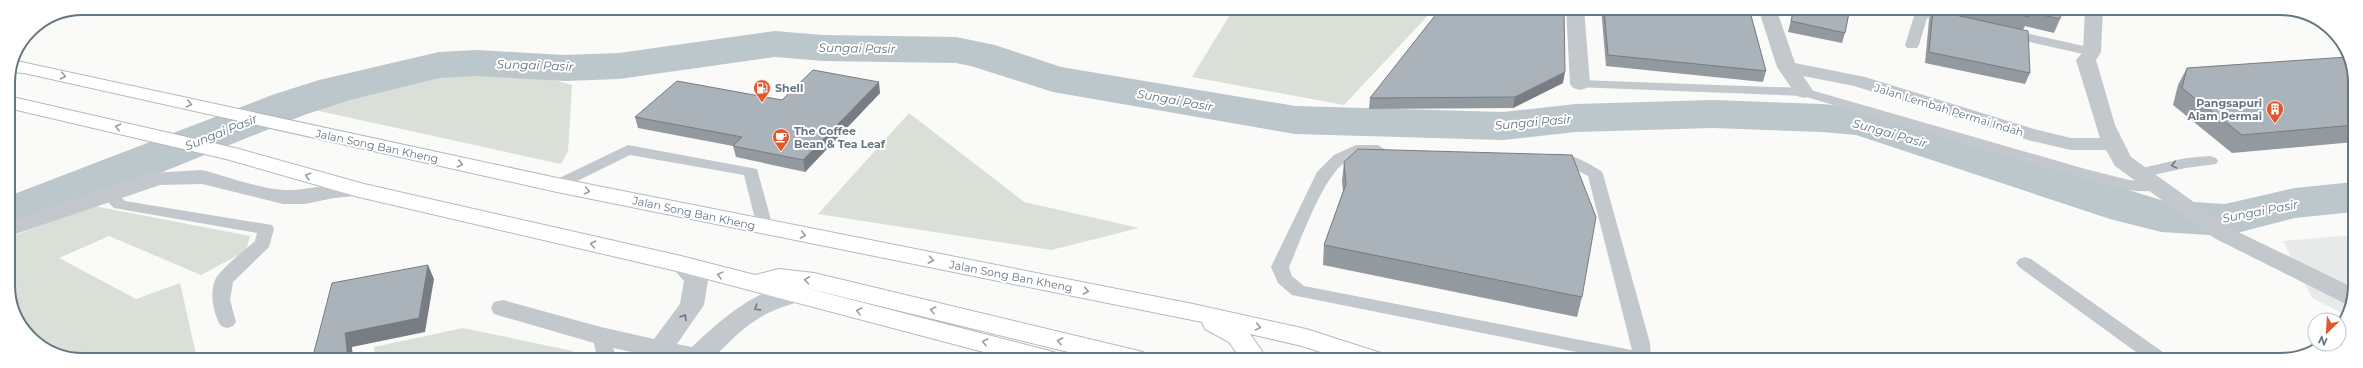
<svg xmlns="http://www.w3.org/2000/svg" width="2363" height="368" viewBox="0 0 2363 368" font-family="Montserrat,sans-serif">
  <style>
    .built { fill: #e8e9e9 }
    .green { fill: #dadfd7 }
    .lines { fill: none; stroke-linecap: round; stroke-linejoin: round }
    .river { fill: #bbc7cb; fill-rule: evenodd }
    .primary-casing { stroke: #b5babe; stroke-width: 2 }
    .service { fill: #c3c8cc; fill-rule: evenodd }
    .minor { fill: #c3c8cc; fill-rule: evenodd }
    .primary { fill: #fff; fill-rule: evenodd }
    .wall { fill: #929a9f }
    .shaded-wall { fill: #777d82 }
    .building { fill: #aab3b9; stroke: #777d82 }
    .oneway { stroke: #939fa8 }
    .oneway2 { stroke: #6a7a87 }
    .labels { text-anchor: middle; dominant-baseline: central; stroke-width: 4; stroke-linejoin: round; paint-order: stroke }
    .poi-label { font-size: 11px; font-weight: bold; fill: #657683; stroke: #fff; text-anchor: start }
    .street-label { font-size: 11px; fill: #657683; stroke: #fff }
    .water-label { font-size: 12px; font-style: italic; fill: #60757c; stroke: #fff }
    .rim { fill: none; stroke: #657683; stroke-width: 2 }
  </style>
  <rect width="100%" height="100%" fill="#fafaf8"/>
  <path class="built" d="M2354,235V295L2344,314L2312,298L2283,241Z"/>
  <path class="green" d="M1234,8H1435L1344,105L1192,77Z
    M453,72C492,73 534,73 572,85L568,151L561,164L310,109L404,83Z
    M909,113L1024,202L1139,228L1051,250L818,214Z
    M94,206L250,236L246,251L201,275L109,236L59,258L136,299L180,283L197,359H73L34,342L10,304V237Z
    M463,328L573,351L574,360L376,359L374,347Z"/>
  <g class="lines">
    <path class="river" d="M775,31L823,35L956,37L995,45L1061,67L1295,106L1503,112L1576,104L1713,100L1822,104L1862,108L2161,200L2225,204L2295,188L2354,182V212L2295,218L2225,236L2161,232L2110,219L1856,135L1822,132L1713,128L1576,132L1503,140L1295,134L1053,92L971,66L956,63L823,61L775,57L619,79L565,81L477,76L439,78L350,100L304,115L66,211L10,228L9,196L272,95L319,80L439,52L477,50L565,55L619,53Z"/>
    <g class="primary-casing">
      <path id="primary" d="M12,60L557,178L1193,304L1306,329L1384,354L1388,360H1345L1302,346L1250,334L1262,351L1258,360H1232L1236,352L1229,342L1205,329L1202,322L557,192L24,73L11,72Z
        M8,96L239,149L364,184L681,256L755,275L779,269L814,273L1139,351L1148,354L1152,360H1101L802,287L1050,351L1059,354L1063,360H1014L681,272L359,197L226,159L8,108Z"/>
    </g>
    <path class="service" d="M1922,9L1957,17L1959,20L1952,24L1927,18L1919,45L1917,48H1907L1905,45L1915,13Z
      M2008,29L2097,49L2099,52L2092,56L2003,36L2001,33L2003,30Z
      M1580,80L1804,88L2089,170L2129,180L2162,183L2164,186L2162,189C2137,196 2108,185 2084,179L1803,96L1575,87L1573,84Z
      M628,145L757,169L773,227L771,231H759L757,227L744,175L630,155L563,188H551L549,185L551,182Z
      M1356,145H1378L1386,150C1380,158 1358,152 1346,161C1322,178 1301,240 1289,267L1292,276L1304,286L1632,350L1588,176L1569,166L1549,161L1547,158L1549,155C1567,150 1586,162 1601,171L1603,174L1650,343L1651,360H1617L1292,295L1278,283L1271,267L1317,172L1334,155Z
      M2210,156L2216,158L2218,161L2216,164L2186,168L2139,178L2133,176L2131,173L2133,170L2186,158Z
      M108,189L114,191L125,201L272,225L274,229L269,247L233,282L230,300L236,322L233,326L227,328L221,326C213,314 209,291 216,278C224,266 244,251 255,241L257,233L114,208L100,194L102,191Z
      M2025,257L2031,259L2167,355L2169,360H2147L2019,267L2016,263L2019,259Z
      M601,330L608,332L617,360H598L592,336L594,332Z"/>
    <path class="minor" d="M1566,8H1584L1590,84L1587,88L1580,90L1573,88L1570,84Z
      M1758,8H1776L1795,63L1865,77L2034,129L2071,138H2100L2076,60L2083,52L2085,9H2103L2101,52L2096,60L2115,125L2131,157L2230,228L2354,288V295L2349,304L2344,303L2214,238L2115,166L2106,150H2071L2028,140L1854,86L1803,76L1814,92L1811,96L1804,98L1797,96L1777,67Z
      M202,170C225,176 264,190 285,190C312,191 340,179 367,185L370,190L367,195L334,198L305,204H283L202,184L160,185L10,236V221L150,173Z
      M681,256L689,259L708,280L704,305L677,344L692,347C718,323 763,279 802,289L805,295L802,301C761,312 747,324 717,354L721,360H666L601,345L494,314L491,308L494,302L503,300L601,327L654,339L680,304L684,281L669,264L673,259Z"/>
    <use href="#primary" class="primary"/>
  </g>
  <path class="wall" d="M1601,8H1749L1766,71L1763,82L1606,66Z
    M1794,8H1850L1845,33L1842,43L1788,32Z
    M1930,9H2061L2060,19L2054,33L2025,26L2023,30L2030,73L2025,84L1925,63L1929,20L1933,10Z
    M2187,68H2354V142L2232,153L2173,105L2178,85Z
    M1563,83L1513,108L1369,109L1370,98Z
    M880,93L805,172L736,157L733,146L638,128L635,117L782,100Z
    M1344,162L1582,297L1577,317L1323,265L1324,245L1343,192L1342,181Z"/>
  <path class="shaded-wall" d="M1565,72L1563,83L1513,108L1515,97Z
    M879,82L880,93L805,172L803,160Z
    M428,265L434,279L425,332L352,347L353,359H348L345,333Z"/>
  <path class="building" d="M1441,8H1564L1565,72L1515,97L1370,98Z
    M1604,8H1749L1766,71L1608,55Z
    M1794,8H1850L1845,33L1791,21Z
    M1991,9H2061L2060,19L2029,12V17Z
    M1933,10L2028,31L2030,73L1929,52Z
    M2347,57L2354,68V125L2242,135L2182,88L2187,68Z
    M813,70L879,82L803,160L733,146L742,137L635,117L677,81L782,100Z
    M1358,149L1572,155L1596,217L1582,297L1324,245L1346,184L1344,162Z
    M428,265L419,318L345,333L348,359H301L313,356L332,283Z"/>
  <defs><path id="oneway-chevron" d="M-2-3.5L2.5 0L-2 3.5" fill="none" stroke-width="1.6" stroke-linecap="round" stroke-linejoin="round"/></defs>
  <g class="oneway">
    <use href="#oneway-chevron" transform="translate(63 76) rotate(13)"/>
    <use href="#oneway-chevron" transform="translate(189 104) rotate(13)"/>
    <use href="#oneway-chevron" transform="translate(118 127) rotate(-167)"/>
    <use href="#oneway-chevron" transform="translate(460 164) rotate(12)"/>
    <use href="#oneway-chevron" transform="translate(308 176) rotate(-165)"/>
    <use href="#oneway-chevron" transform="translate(587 191) rotate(12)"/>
    <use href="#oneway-chevron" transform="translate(803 235) rotate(11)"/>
    <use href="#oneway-chevron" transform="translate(593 244) rotate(-167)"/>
    <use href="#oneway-chevron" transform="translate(931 260) rotate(11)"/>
    <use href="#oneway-chevron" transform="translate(720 275) rotate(-165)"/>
    <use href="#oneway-chevron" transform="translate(807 280) rotate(-173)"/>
    <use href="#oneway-chevron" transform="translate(1086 291) rotate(11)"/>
    <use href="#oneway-chevron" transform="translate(933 310) rotate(-166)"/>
    <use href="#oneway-chevron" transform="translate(859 311) rotate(-166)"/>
    <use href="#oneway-chevron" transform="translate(1258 327) rotate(13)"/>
    <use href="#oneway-chevron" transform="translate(1060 341) rotate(-166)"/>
    <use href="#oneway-chevron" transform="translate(985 342) rotate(-166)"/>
  </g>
  <g class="oneway2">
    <use href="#oneway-chevron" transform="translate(2174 165) rotate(168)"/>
    <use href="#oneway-chevron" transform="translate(757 308) rotate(148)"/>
    <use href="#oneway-chevron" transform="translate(684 317) rotate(-57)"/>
  </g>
  <defs>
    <g id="fuel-pin" transform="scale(0.9)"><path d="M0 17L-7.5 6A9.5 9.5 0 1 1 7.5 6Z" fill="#e4572e" stroke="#fff"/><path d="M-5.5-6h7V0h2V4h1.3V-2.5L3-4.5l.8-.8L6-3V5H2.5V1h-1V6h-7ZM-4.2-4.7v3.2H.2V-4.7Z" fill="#fff"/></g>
    <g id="building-pin" transform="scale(0.9)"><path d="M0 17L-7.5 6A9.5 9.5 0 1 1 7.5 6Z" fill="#e4572e" stroke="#fff"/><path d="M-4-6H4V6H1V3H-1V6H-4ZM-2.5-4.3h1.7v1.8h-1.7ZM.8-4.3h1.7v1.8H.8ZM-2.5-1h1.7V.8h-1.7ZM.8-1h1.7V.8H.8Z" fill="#fff"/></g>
    <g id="cafe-pin" transform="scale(0.9)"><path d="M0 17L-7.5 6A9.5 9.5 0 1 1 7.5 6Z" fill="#e4572e" stroke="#fff"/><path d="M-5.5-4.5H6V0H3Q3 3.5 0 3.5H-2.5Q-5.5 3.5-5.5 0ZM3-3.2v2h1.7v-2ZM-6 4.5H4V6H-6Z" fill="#fff"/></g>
  </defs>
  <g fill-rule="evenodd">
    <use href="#fuel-pin" x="762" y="88"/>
    <use href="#building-pin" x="2275" y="109"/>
    <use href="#cafe-pin" x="781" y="137"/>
  </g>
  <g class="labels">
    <g class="poi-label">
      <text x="775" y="88">Shell</text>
      <text x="2262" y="103" text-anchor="end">Pangsapuri<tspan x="2262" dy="13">Alam Permai</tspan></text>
      <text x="794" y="131">The Coffee<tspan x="794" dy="13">Bean &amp; Tea Leaf</tspan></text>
    </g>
    <g class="street-label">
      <text transform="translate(1949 110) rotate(17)">Jalan Lembah Permai Indah</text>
      <text transform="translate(377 146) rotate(12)">Jalan Song Ban Kheng</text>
      <text transform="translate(694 213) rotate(12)">Jalan Song Ban Kheng</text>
      <text transform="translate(1011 276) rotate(11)">Jalan Song Ban Kheng</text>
    </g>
    <g class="water-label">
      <text transform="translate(857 48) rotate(1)">Sungai Pasir</text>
      <text transform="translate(535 65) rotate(2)">Sungai Pasir</text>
      <text transform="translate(1175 100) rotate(10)">Sungai Pasir</text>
      <text transform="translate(1533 122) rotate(-5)">Sungai Pasir</text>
      <text transform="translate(221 132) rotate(-22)">Sungai Pasir</text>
      <text transform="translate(1890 133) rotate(16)">Sungai Pasir</text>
      <text transform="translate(2260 211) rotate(-11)">Sungai Pasir</text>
    </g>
  </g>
  <path d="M0 0H2363V368H0ZM83 15H2280A68 68 0 0 1 2348 83V285A68 68 0 0 1 2280 353H83A68 68 0 0 1 15 285V83A68 68 0 0 1 83 15Z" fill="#fff" fill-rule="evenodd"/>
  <path class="rim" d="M83 15H2280A68 68 0 0 1 2348 83V285A68 68 0 0 1 2280 353H83A68 68 0 0 1 15 285V83A68 68 0 0 1 83 15Z"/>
  <g transform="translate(2327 332) rotate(205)"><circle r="19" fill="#ffffff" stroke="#c1c8cd"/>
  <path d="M0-3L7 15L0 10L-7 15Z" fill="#e4572e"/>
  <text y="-6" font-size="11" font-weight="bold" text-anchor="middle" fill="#657683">N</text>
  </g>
</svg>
